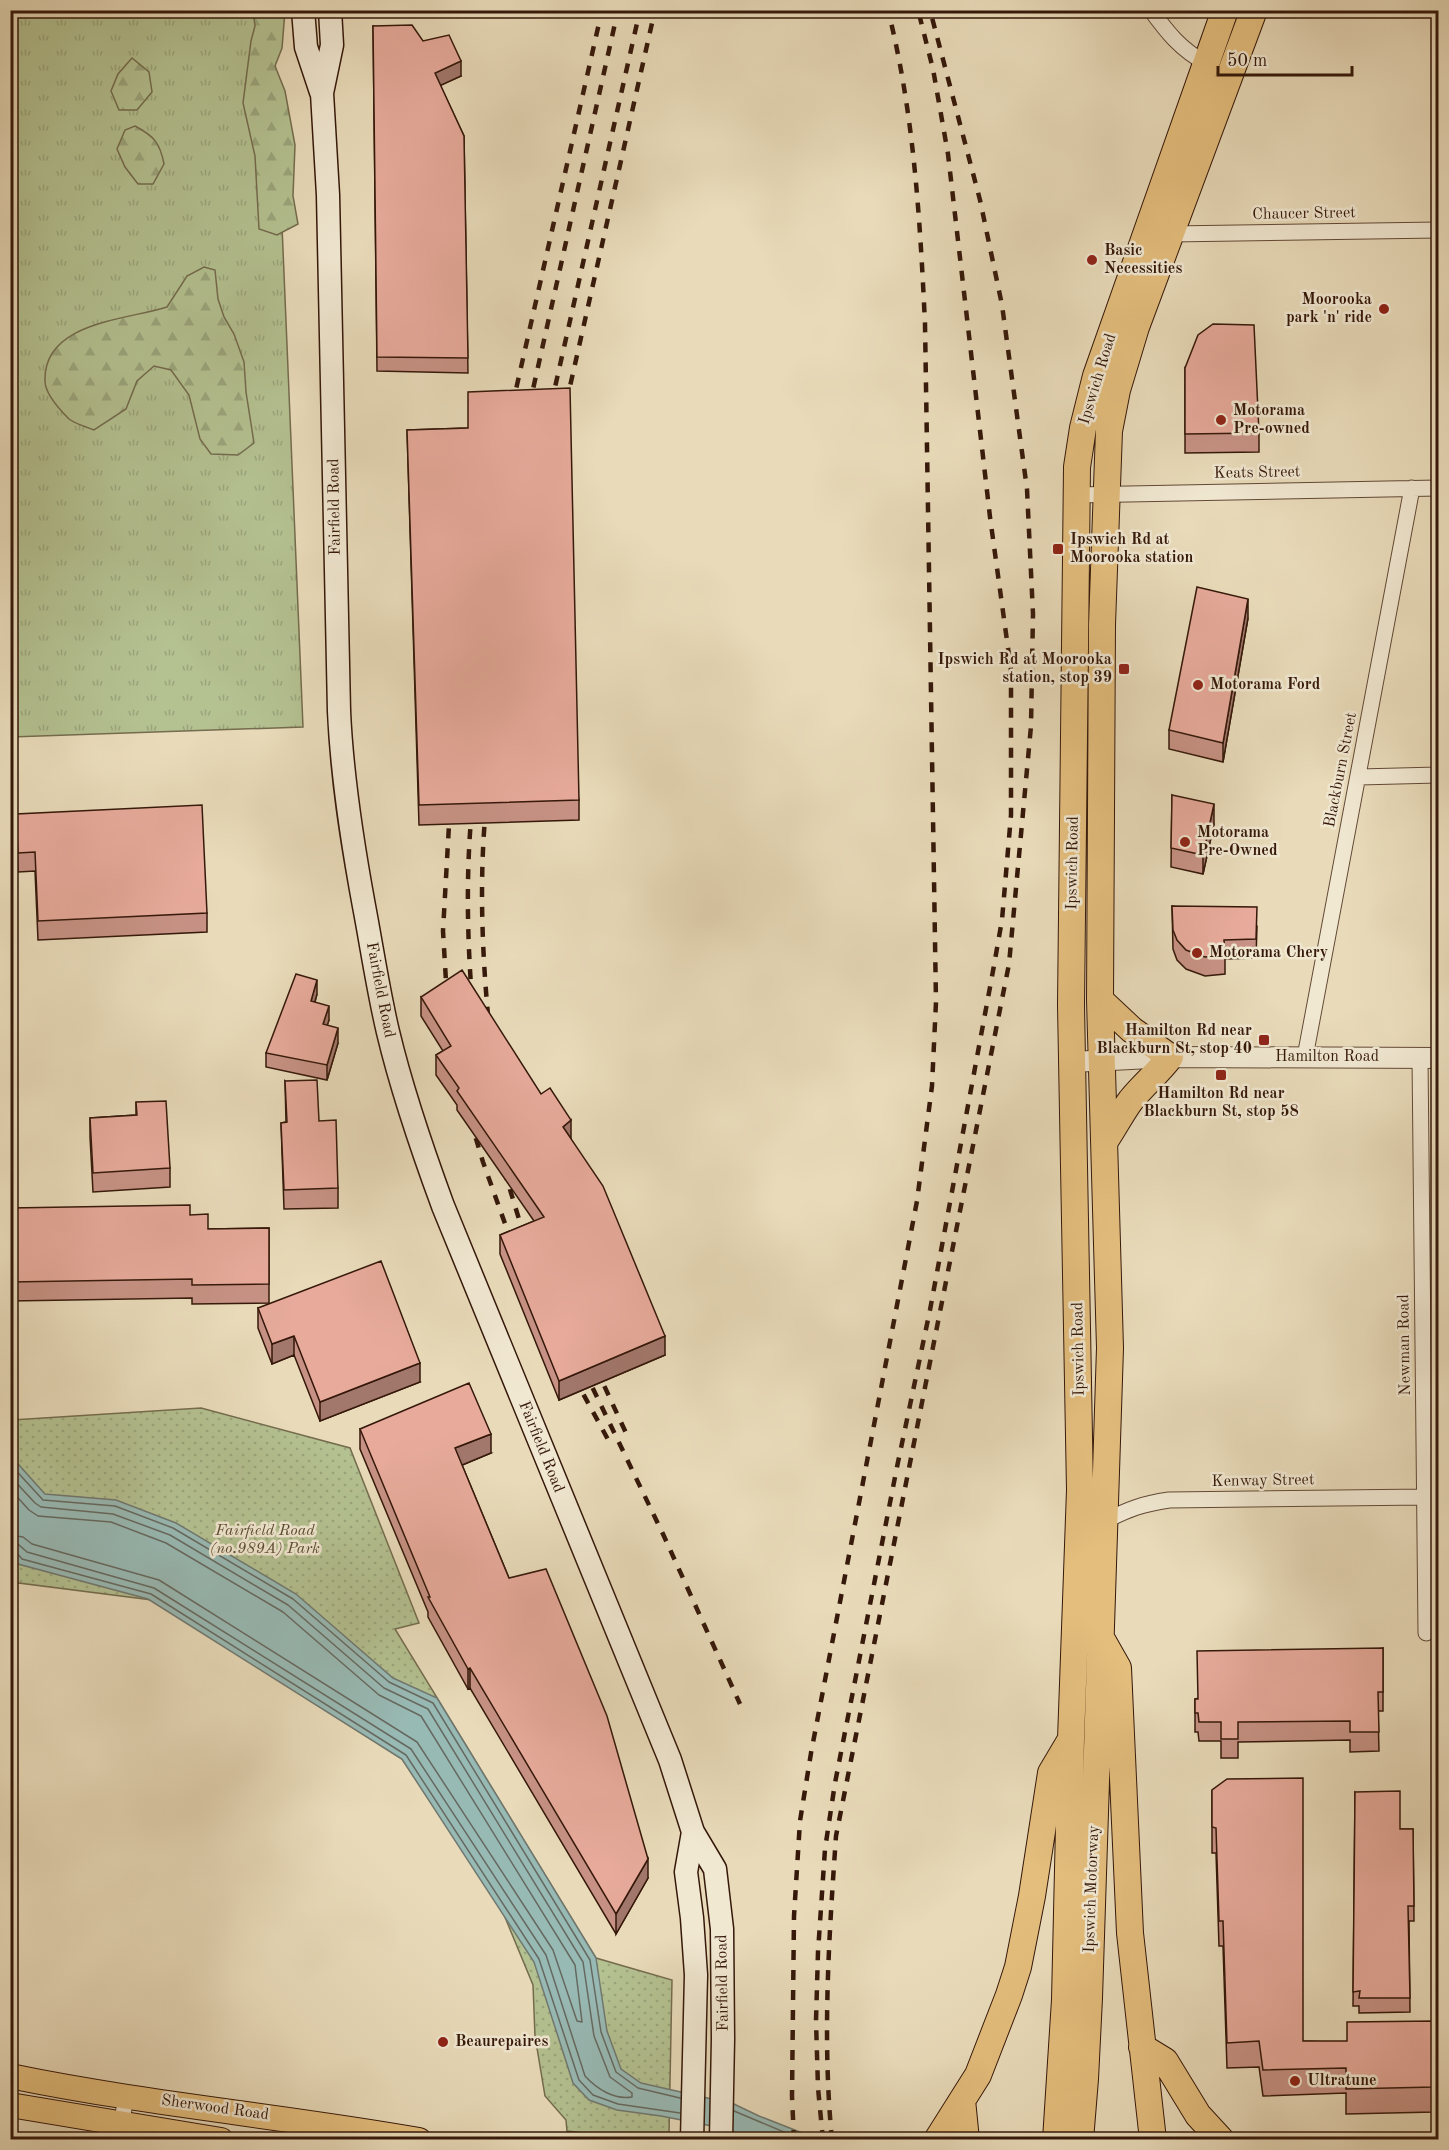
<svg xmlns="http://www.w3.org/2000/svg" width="1449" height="2150" viewBox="0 0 1449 2150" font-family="'Old Standard TT',serif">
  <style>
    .grass { fill: url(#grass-tufts); stroke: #746c4e; stroke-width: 1.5 }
    .forest { fill: url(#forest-firs); stroke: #746c4e; stroke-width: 1.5 }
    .park { fill: url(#park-dots); stroke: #746c4e; stroke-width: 1.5 }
    .water { fill: #98bab5; stroke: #707971; stroke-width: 1.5 }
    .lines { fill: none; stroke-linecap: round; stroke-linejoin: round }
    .shore { stroke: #666960; stroke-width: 1.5 }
    .minor-casing { stroke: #624936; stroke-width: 17 }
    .tertiary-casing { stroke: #624936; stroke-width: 22 }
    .secondary-casing { stroke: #35180a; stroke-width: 25 }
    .primary-casing { stroke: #35180a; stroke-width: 26 }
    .trunk-casing { stroke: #35180a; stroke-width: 28 }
    .minor { stroke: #f1e8d2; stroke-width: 15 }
    .tertiary { stroke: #f1e8d2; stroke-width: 20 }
    .secondary { stroke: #f1e8d2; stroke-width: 22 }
    .primary { stroke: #e4be7d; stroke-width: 24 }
    .trunk { stroke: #e4be7d; stroke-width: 26 }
    .rail { stroke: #35180a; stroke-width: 4.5; stroke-dasharray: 10 10; stroke-linecap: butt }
    .wall { fill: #c79285; stroke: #35180a; stroke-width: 1.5 }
    .shaded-wall { fill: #a2776c; stroke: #35180a; stroke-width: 1.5 }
    .building { fill: #e7aa9b; stroke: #35180a; stroke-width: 1.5 }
    .poi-dot { fill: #8f2418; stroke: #f1e8d2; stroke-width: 2 }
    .labels { text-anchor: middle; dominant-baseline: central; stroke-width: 5; stroke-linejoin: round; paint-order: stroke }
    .street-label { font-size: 16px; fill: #35180a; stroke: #f1e8d2 }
    .poi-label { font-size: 16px; font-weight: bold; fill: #35180a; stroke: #f1e8d2; text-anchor: start }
    .park-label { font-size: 16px; font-style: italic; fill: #5b4b32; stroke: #f1e8d2 }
  </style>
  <defs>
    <pattern id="grass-tufts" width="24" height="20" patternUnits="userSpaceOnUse" patternTransform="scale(1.5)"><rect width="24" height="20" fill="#b4c191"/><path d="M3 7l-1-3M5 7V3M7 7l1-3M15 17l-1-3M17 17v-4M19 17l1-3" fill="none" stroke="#9ba57c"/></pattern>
    <pattern id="forest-firs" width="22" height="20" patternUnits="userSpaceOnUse" patternTransform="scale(1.5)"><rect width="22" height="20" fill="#b4c191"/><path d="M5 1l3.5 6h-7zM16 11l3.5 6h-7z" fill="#9ba57c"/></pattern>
    <pattern id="park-dots" width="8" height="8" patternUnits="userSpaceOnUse" patternTransform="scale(1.5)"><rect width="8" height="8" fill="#b4c191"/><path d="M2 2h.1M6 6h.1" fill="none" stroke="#9ba57c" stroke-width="1.8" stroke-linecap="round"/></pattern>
  </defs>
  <rect width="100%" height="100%" fill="#e9dbba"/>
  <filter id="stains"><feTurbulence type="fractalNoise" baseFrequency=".00333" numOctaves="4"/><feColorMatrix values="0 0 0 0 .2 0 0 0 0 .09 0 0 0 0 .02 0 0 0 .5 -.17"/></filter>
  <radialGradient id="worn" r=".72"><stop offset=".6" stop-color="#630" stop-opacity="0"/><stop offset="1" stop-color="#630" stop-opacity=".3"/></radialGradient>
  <path class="grass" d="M10,11H273L303,727L11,737Z"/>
  <path class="forest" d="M253,11H285L282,48L275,66L285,91L295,145L293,196L298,224L277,235L259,229L255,156L243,103L251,41L255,26Z
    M132,58L149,72L152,92L137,110H119L111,91L118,74Z
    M135,126C154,136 160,143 164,164L153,184H138L125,167L117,149L125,130Z
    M204,267L215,270L218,299L224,317L234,334L244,362L246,392L254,443L238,455L211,454L200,439L189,395L171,370L154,366L137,381L126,409L94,430C87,427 75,424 69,419C60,410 45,393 45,381C43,322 126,320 167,307L187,276Z"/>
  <path class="park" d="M201,1408L350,1448L419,1623L395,1629L596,1958L672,1980L669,2134L640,2140L567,2131L566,2120L545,2096L535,2036L533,1985L502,1910L402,1759L152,1600L11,1582L10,1418L12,1420Z"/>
  <path class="water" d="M10,1455L45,1494L116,1500L176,1523L296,1594L393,1678L437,1698L596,1958L607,2031L621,2069L641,2083L734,2104L759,2116L805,2134L854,2139H741L732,2130L661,2116L617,2110L589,2100L573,2083L534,1962L402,1759L148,1599L18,1564L11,1554Z"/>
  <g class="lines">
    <path class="shore" d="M10,1464L43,1500L115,1506L173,1528L293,1599L389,1682L433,1703L590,1960L601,2032L616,2072L638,2088L680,2098
      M10,1476L35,1503L41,1507L113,1514L170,1535L288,1605L384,1688L428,1709L583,1962L594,2036L610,2077L632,2093V2097C614,2100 597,2089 585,2076L546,1955L411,1749L154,1588L27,1552L19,1545L10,1544
      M10,1489L29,1510L38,1516L111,1522L166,1543L283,1612L379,1695L421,1716L575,1965L582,2022L577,2021L553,1950L417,1742L159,1580L32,1544L23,1537L10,1535
      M10,1551L16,1552L22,1559L151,1594L406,1755L539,1959L579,2080L593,2095L618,2104L680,2113
      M734,2111L803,2140"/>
    <g class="minor-casing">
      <path id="minor" d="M1151,10C1167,32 1181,50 1206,63
        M1170,234L1438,230
        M1076,495L1438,488
        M1359,777L1438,775
        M1305,1057L1412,488
        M1420,1058L1426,1633
        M1105,1521C1129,1509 1142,1504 1169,1500L1425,1497
        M119,2140L126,2096"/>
    </g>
    <g class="tertiary-casing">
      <path id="tertiary" d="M1072,1062L1170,1057L1438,1058"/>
    </g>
    <g class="secondary-casing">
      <path id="secondary" d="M303,10L306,47L321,92
        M330,10L332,45L322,93L328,195L339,711C342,778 352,841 364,906C372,948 378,990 388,1032C402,1091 422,1149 443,1206L670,1760L693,1832L715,1869L722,1929L723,2039L721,2140
        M692,2140L696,1975L692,1918L686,1872L693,1832"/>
    </g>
    <g class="primary-casing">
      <path id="primary" d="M10,2076C145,2104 283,2116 419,2140
        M10,2105L221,2140"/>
    </g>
    <g class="trunk-casing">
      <path id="trunk" d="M1100,1000L1132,1030L1170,1057C1158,1073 1144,1084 1131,1100C1122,1112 1114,1128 1105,1141
        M1101,1638L1118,1668L1130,1933L1153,2140
        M1142,2047L1165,2061L1198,2115L1221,2140
        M962,2100L966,2140
        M937,2140L978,2075L1009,1995L1018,1967L1032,1896L1051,1773L1070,1741
        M1056,2140L1065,2000L1071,1739L1080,1490L1071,1005L1077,467L1083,428L1096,376L1225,10
        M1080,2140L1085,2079L1089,1998L1110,1348L1100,1000L1102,625L1109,431L1117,390L1136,327L1254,10"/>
    </g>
    <use href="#minor" class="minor"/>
    <use href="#tertiary" class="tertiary"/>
    <use href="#secondary" class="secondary"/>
    <use href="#primary" class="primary"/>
    <use href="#trunk" class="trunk"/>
    <path class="rail" d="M566,404L655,10
      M551,405L640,10
      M512,407L602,10
      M529,407L618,10
      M486,807C479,880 482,953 489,1026
      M447,998L443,931L450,807
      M472,999C467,935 466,871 472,808
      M470,1119L483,1162L513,1246
      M504,1170L526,1242
      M596,1368L626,1433
      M584,1370L663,1534L740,1704
      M574,1377L611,1445
      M794,2140L792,2096L794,1916L800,1821L811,1753L917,1201L932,1086L936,1002L925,324C920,219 914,113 888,10
      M823,2140L818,2088L816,2021L818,1952L825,1849L835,1783L897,1467L930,1310L993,971L1002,920L1011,815V670L990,517L948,154L933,69L918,10
      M832,2140C822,2038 829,1937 836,1836L1009,964L1031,726L1033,614L1027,489L1002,305L980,200L930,10"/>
  </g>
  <path class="wall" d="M373,26L423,41L461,76L440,85L464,136L468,373L377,371Z
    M1185,368L1259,433V452L1185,453Z
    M468,428L579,800V820L419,825L407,430Z
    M1248,618L1223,762L1169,749V730Z
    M1172,795L1214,824L1203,874L1171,867Z
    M16,814L207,913V932L38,940L35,871L18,872Z
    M1172,906L1257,926L1256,958L1225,959V974L1205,976L1186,969L1177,960L1173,949Z
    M317,994L315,1002L329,1020L327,1025L338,1043L327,1080L266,1067V1053Z
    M421,997L541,1094L571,1139L665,1355L559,1400L500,1254V1235L534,1221L457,1110V1105L436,1075V1055L443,1051L421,1016Z
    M285,1081L319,1121L338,1188V1208L284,1209L281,1123L286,1122Z
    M136,1102L170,1168V1187L93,1192L90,1137V1118L136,1115Z
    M10,1208L190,1215L208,1229L269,1228V1303L192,1304V1298L10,1301Z
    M258,1308L420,1382L320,1421L294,1355L272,1364L258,1328Z
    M360,1429L491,1453L462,1465L509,1578L648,1878L616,1934L470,1688L468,1689L428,1617V1612L360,1449Z
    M1383,1648V1711H1378L1379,1751L1350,1752V1740L1238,1742V1758H1221V1741H1199L1198,1732H1195V1699Z
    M1212,1790L1303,2041L1436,2046L1434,2112L1346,2114V2093L1263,2096L1259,2067L1227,2068L1223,1946H1219L1216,1853H1212Z
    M1355,1792L1400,1829H1413L1414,1921H1409L1410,2012L1359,2013V2006H1353Z"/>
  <path class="shaded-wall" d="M461,61V76L435,88V73Z
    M1248,599V618L1223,762V743Z
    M1214,804V824L1203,874V855Z
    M317,980V994L311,1015V1001Z
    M329,1006V1020L323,1039V1024Z
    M338,1028V1043L327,1080V1065Z
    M571,1120V1139L563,1127Z
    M294,1336V1355L272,1364V1344Z
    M665,1336V1355L559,1400V1381Z
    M420,1363V1382L320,1421V1402Z
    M491,1434V1453L455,1468V1448Z
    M470,1668V1688L468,1689V1669Z
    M648,1859V1878L616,1934V1914Z
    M1436,2021V2046L1434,2112V2087Z"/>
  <path class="building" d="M412,25L423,41L449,35L461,61L435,73L464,136L468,358L377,357L373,26Z
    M1213,324L1254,325L1259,433L1185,434V368L1198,335Z
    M570,388L579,800L419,805L407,430L468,428V392Z
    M1197,587L1248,599L1223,743L1169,730Z
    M1172,795L1214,804L1203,855L1171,848Z
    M202,805L207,913L38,921L35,852L18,853L16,814Z
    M1172,906L1257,907L1256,939L1224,940L1225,955L1205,957L1186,950L1177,940L1173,930Z
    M462,970L541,1094L550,1088L571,1120L563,1127L603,1186L665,1336L559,1381L500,1235L544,1217L457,1091L459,1088L436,1055L451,1046L421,997Z
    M296,974L317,980L311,1001L329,1006L323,1024L338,1028L327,1065L266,1053Z
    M317,1080L319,1121L336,1120L338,1188L284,1190L281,1123L287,1122L285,1081Z
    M166,1101L170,1168L93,1173L90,1118L137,1115L136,1102Z
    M190,1205V1215L208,1214V1229L269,1228V1284L192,1285V1279L10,1282V1208Z
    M381,1261L420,1363L320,1402L294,1336L272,1344L258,1308Z
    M469,1383L491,1434L455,1448L509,1578L546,1569L607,1716L648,1859L616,1914L470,1668L468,1669L428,1597H430L360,1429Z
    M1383,1648V1692H1378L1379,1732H1350V1721L1238,1722V1739H1221V1722H1199L1198,1713H1195V1699H1198L1197,1651Z
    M1303,1778V2041H1347V2022L1436,2021L1434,2087L1346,2089V2068L1263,2070L1259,2041L1227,2043L1223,1921H1219L1216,1828L1212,1827V1790L1227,1779Z
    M1400,1791V1829H1413L1414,1906H1408L1410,1998H1359L1360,1991L1353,1992L1355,1792Z"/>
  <g class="poi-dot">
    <circle cx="1092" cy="260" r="6"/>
    <circle cx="1384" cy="309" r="6"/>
    <circle cx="1221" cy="420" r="6"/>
    <rect x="1052" y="543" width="12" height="12" rx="3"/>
    <rect x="1118" y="663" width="12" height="12" rx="3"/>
    <circle cx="1198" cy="685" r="6"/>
    <circle cx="1185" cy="842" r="6"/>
    <circle cx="1197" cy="953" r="6"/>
    <rect x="1258" y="1034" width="12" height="12" rx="3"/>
    <rect x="1215" y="1069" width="12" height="12" rx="3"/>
    <circle cx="443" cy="2042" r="6"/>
    <circle cx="1295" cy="2081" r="6"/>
  </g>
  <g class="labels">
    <g class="street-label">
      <text transform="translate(1304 214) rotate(-1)">Chaucer Street</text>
      <text transform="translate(1098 379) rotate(-73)">Ipswich Road</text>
      <text transform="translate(1257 473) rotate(-1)">Keats Street</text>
      <text transform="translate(335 507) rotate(-91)">Fairfield Road</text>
      <text transform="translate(1341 770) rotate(-79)">Blackburn Street</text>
      <text transform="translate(1073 863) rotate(-89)">Ipswich Road</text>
      <text transform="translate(380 990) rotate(79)">Fairfield Road</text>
      <text x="1327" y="1057">Hamilton Road</text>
      <text transform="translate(1405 1345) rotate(-91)">Newman Road</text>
      <text transform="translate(1079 1349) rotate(-91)">Ipswich Road</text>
      <text transform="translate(541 1447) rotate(68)">Fairfield Road</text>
      <text transform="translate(1263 1481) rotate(-1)">Kenway Street</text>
      <text transform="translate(1092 1889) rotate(-88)">Ipswich Motorway</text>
      <text transform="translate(723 1983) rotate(-91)">Fairfield Road</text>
      <text transform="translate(215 2108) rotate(8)">Sherwood Road</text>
    </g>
    <g class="poi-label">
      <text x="1104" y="251">Basic<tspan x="1104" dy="18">Necessities</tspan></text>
      <text x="1372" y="300" text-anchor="end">Moorooka<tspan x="1372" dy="18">park 'n' ride</tspan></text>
      <text x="1233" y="411">Motorama<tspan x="1233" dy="18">Pre-owned</tspan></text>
      <text x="1070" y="540">Ipswich Rd at<tspan x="1070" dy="18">Moorooka station</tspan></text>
      <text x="1112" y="660" text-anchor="end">Ipswich Rd at Moorooka<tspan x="1112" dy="18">station, stop 39</tspan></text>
      <text x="1210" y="685">Motorama Ford</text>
      <text x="1197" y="833">Motorama<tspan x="1197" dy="18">Pre-Owned</tspan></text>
      <text x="1209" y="953">Motorama Chery</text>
      <text x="1252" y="1031" text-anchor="end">Hamilton Rd near<tspan x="1252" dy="18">Blackburn St, stop 40</tspan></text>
      <text x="1221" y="1094" text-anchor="middle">Hamilton Rd near<tspan x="1221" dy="18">Blackburn St, stop 58</tspan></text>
      <text x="455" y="2042">Beaurepaires</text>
      <text x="1307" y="2081">Ultratune</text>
    </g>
    <g class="park-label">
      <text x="265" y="1531">Fairfield Road<tspan x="265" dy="18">(no.989A) Park</tspan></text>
    </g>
  </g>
  <rect width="1449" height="2150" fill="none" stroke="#e9dbba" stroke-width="36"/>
  <rect x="12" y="12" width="1425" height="2126" fill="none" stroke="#35180a" stroke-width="3"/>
  <rect x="18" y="18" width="1413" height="2114" fill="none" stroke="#35180a" stroke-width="1.5"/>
  <path d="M1218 66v9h134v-9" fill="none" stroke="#35180a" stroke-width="3"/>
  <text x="1227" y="66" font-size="18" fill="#35180a" stroke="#f1e8d2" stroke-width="4.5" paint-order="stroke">50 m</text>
  <rect width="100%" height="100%" filter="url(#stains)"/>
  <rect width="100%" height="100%" fill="url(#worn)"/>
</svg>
